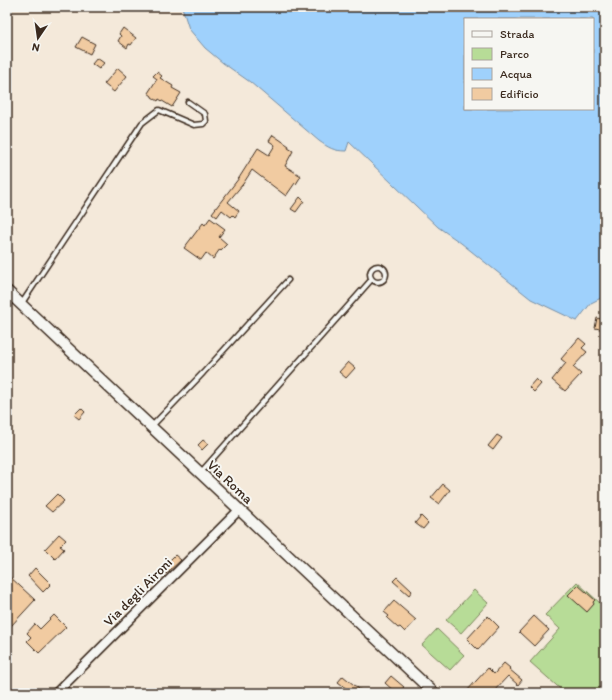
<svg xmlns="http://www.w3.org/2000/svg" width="612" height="700" viewBox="0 0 612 700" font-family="Itim,sans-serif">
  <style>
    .green { fill: #b7dc97; stroke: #79835a }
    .water { fill: #9fd1fc; stroke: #778ea3; fill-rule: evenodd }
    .building { fill: #f1cba1; stroke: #3b2a1e }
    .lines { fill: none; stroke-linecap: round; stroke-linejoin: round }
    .service-casing { stroke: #3b2a1e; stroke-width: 7 }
    .minor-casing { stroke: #3b2a1e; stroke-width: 11 }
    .tertiary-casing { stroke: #3b2a1e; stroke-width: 13 }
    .service { stroke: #f6f6f2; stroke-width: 4 }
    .minor { stroke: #f6f6f2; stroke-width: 8 }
    .tertiary { stroke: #f6f6f2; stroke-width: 10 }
    .labels { text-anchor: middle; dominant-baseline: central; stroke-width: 4; stroke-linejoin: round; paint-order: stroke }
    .street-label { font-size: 14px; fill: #3b2a1e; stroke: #f6f6f2 }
  </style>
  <rect width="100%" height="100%" fill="#f4e9da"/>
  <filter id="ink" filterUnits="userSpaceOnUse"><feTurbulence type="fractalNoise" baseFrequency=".025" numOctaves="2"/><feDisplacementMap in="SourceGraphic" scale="8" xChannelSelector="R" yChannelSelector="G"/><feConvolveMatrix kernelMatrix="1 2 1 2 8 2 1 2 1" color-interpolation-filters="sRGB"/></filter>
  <g filter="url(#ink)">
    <path class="green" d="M577,582L601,604L605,600V687L599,693H565L530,662L560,629L545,615Z
      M474,590L488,603L461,633L446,620Z
      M437,629L464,655L450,670L422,645Z"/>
    <path class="water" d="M182,7H605V297H603L591,303L577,321L531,299L461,243L438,227L349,142L346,151C334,151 329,148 319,141L250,82L223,63L205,48L189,29ZM465,19H593V109H465Z"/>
    <path class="building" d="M123,28L136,38L131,45L129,44L127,48L118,41L121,36L119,34Z
      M82,37L95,44L90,54L76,47Z
      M97,58L104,63L99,69L92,64Z
      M118,68L127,76L114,92L104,84Z
      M157,72L162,76L160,78L173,86L172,88L181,93L172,107L159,99L158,101L152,97V96L148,93L157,79L153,76Z
      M273,135L289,146L288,148L293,151L285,166L301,176L296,184L295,183L286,196L252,170L243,184L228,202L239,211L235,217L233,215L231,217L222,210L217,217L212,213L239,178L258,148L269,155L275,145L269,141Z
      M300,197L304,201L296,212L291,209Z
      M210,218L225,229L219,237L227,244L221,250L220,249L213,259L206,253L201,260L184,248L203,223L205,225Z
      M597,318L605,320V330L595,328Z
      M579,338L586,344L582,348L587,352L573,367L581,374L565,391L552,380L566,363L561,359Z
      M348,362L355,368L346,378L339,372Z
      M536,379L541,384L534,392L529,387Z
      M81,408L85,412L79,419L74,415Z
      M497,435L502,438L493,450L488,446Z
      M203,440L208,444L202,450L198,445Z
      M443,484L450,490L439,504L431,498Z
      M57,494L64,501L52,512L45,506Z
      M421,516L428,523L423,529L415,523Z
      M59,534L66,540L60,546L64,549L55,559L45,549Z
      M175,555L181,560L166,574L161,569Z
      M35,568L51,584L43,592L28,576Z
      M7,574L35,600L11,626L7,623V602L11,598L7,595Z
      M397,577L412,591L409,595L393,581Z
      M578,585L595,600L593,602L594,604L587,612L568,595Z
      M394,601L416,620L405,632L400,627L398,628L387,618L389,616L384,612Z
      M54,615L66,627L39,653L27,641L31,637L27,633L35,624L40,629Z
      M488,616L499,627L478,650L467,639Z
      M534,616L549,630L534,646L519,632Z
      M504,663L510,668L509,669L522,680L518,685L508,676L492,693H465L488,668L494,674Z
      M343,676L364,693H352L338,682Z
      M391,676L404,687L398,693H396L385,683Z"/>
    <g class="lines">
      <g class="service-casing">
        <path id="service" d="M370 274a8 8 0 1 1 16 0a8 8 0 1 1-16 0Z
          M22,303L142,123L159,110L194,125L203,124L206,121L205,114L188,102
          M152,426L203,373L288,280
          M201,472L372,279"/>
      </g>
      <g class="minor-casing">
        <path id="minor" d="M56,693L239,510"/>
      </g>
      <g class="tertiary-casing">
        <path id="tertiary" d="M7,291L434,693"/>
      </g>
      <use href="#service" class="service"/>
      <use href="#minor" class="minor"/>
      <use href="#tertiary" class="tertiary"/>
    </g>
  </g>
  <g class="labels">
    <g class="street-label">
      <text transform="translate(230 482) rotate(43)">Via Roma</text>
      <text transform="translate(138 592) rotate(-45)">Via degli Aironi</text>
    </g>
  </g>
  <rect width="612" height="700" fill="none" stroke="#f6f6f2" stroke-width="24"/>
  <rect x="12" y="12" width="588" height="676" fill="none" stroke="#3b2a1e" stroke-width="1.5" filter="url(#ink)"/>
  <rect x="464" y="18" width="130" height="92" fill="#f6f6f2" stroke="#aba49d"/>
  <rect x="472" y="31" width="20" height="6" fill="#f6f6f2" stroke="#aba49d"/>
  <text x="500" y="38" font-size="12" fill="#3b2a1e">Strada</text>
  <rect x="472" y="48" width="20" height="12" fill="#b7dc97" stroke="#aba49d"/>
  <text x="500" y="58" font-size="12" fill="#3b2a1e">Parco</text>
  <rect x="472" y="68" width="20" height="12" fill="#9fd1fc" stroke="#aba49d"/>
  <text x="500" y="78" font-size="12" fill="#3b2a1e">Acqua</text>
  <rect x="472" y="88" width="20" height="12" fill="#f1cba1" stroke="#aba49d"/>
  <text x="500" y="98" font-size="12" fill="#3b2a1e">Edificio</text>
  <g transform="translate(38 38) rotate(193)" stroke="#f6f6f2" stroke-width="3" paint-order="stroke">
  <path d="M0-3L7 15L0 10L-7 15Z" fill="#3b2a1e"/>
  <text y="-6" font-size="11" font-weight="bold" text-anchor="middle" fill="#3b2a1e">N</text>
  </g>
</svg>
